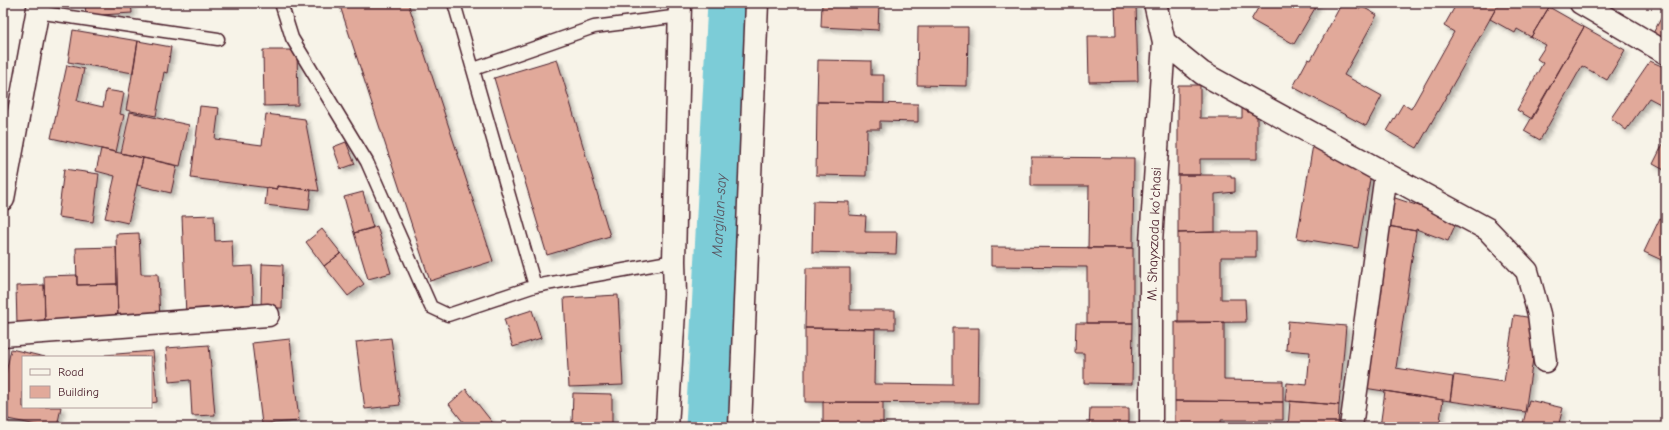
<svg xmlns="http://www.w3.org/2000/svg" width="1669" height="430" viewBox="0 0 1669 430" font-family="'Comic Neue',sans-serif">
  <style>
    .lines { fill: none; stroke-linecap: round; stroke-linejoin: round }
    .river { stroke: #7cccd7; stroke-width: 45 }
    .building { fill: #e1a99a; stroke: #4a1f2b; filter: url(#shadow) }
    .service-casing { stroke: #4a1f2b; stroke-width: 15 }
    .minor-casing { stroke: #4a1f2b; stroke-width: 25 }
    .secondary-casing { stroke: #4a1f2b; stroke-width: 25 }
    .service { stroke: #f7f3e8; stroke-width: 12 }
    .minor { stroke: #f7f3e8; stroke-width: 22 }
    .secondary { stroke: #f7f3e8; stroke-width: 22 }
    .labels { text-anchor: middle; dominant-baseline: central; stroke-width: 3; stroke-linejoin: round; paint-order: stroke }
    .street-label { font-size: 14px; fill: #4a1f2b; stroke: #f7f3e8 }
    .water-label { font-size: 15px; font-style: italic; fill: #59535f; stroke: #f7f3e8 }
  </style>
  <defs>
    <filter id="shadow"><feDropShadow dx="3.5" dy="3.5" stdDeviation="2" flood-color="#0004"/></filter>
  </defs>
  <rect width="100%" height="100%" fill="#f7f3e8"/>
  <filter id="ink" filterUnits="userSpaceOnUse"><feTurbulence type="fractalNoise" baseFrequency=".025" numOctaves="2"/><feDisplacementMap in="SourceGraphic" scale="8" xChannelSelector="R" yChannelSelector="G"/><feConvolveMatrix kernelMatrix="1 2 1 2 8 2 1 2 1" color-interpolation-filters="sRGB"/></filter>
  <g filter="url(#ink)">
    <g class="lines">
      <path class="river" id="s1" d="M708,427L730,3"/>
    </g>
    <path class="building" d="M85,3H131L132,13L86,16Z
      M339,3H408L493,261L430,281Z
      M822,3H879L878,30L821,27Z
      M1115,3H1136L1138,81L1089,82L1088,36H1116Z
      M1261,3H1318L1294,44L1251,20Z
      M1342,3H1350L1360,9L1361,6L1377,15L1344,75L1382,96L1366,126L1293,87L1308,59L1311,60Z
      M1457,3H1499L1417,148L1387,131L1403,104L1411,109L1454,32L1444,26Z
      M1499,3H1543L1549,7L1531,37L1517,29L1515,33L1490,19Z
      M1549,7L1584,27L1532,119L1517,110L1543,63L1537,59L1546,45L1531,37Z
      M1666,9V45L1651,37Z
      M918,27H968L967,86L917,85Z
      M1584,27L1625,50L1607,80L1582,66L1540,140L1524,131Z
      M73,30L138,41L133,73L68,62Z
      M138,41L171,47L167,73L164,72L156,116L126,110Z
      M263,50H297L298,105L264,106Z
      M557,59L610,236L547,255L494,78Z
      M818,60L871,61V75H884V103L817,102Z
      M1650,61L1666,68V107L1649,98L1626,130L1611,118Z
      M67,65L84,69L77,101L103,107L106,90L124,93L120,114L124,115L116,152L51,138Z
      M1178,85H1200V118H1242V108H1257V159H1200V175H1178Z
      M817,102L918,104V122L880,121V129H867L866,176L816,175Z
      M200,106L219,108L215,139L262,145L266,114L305,119L319,191L277,186V189L191,178Z
      M130,112L189,125L180,166L121,153Z
      M1666,138V171L1653,164Z
      M1314,139L1372,168L1358,248L1297,238Z
      M346,142L355,164L341,169L333,147Z
      M101,149L143,158L128,223L105,218L115,176L96,171Z
      M1031,157L1134,158L1133,248H1088L1089,186H1031Z
      M143,158L177,166L171,193L137,185Z
      M64,169L99,174L93,222L58,217Z
      M1178,175H1231V178H1235V192L1215,194V232L1178,233Z
      M277,186L311,190L309,210L265,205L267,187L277,189Z
      M363,192L373,228L354,233L344,197Z
      M1392,197L1458,219L1448,241L1416,229V231L1388,226Z
      M813,201L849,202V215L866,216L865,232H897L896,254L812,252Z
      M214,215L215,241L232,240L233,267L252,266L254,313L186,316L182,216Z
      M1660,218L1666,221V262L1644,252Z
      M377,226L391,273L368,279L354,233Z
      M1388,226L1416,231L1396,368L1453,377L1450,401L1364,388Z
      M322,229L341,253L324,266L306,242Z
      M1215,232H1256V257H1221V299H1245L1246,322L1178,323V233Z
      M139,233L141,274H158L160,321L118,322L116,234Z
      M116,247L117,284L77,285L76,248Z
      M991,247L1133,248V323H1087V267L991,266Z
      M341,253L364,284L348,296L324,266Z
      M262,264L283,265L282,308H261Z
      M806,268H850V310H895V329L805,328Z
      M77,275V285L117,284L118,322L45,324L44,276Z
      M44,285L45,324L17,325L16,286Z
      M618,295L623,385L569,387L564,298Z
      M532,310L541,338L513,347L504,319Z
      M1514,315L1539,319L1525,412L1450,401L1454,375L1504,382Z
      M1288,321L1346,326L1339,405L1285,401L1287,383L1307,385L1310,352L1286,350Z
      M1175,322H1224V380L1283,381V402L1175,401Z
      M1076,323H1133L1132,384L1084,383V353H1075Z
      M805,328L875,329L874,384L953,385V328H979L978,403L805,402Z
      M391,338L400,405L365,409L356,342Z
      M290,339L299,421L262,424L252,343Z
      M209,345L215,415L192,416L190,380L169,382L166,348Z
      M11,349L45,357H23V407H61L57,427H46L3,418V386Z
      M153,351L157,402L151,403V357H105V355Z
      M466,389L496,427H467L449,404Z
      M1385,391L1443,400L1439,427H1380Z
      M573,393L612,394V424L572,423Z
      M1529,400L1563,408L1558,427H1522Z
      M1175,401L1283,402V420H1221V427H1175Z
      M1290,401L1339,405L1338,427H1288Z
      M823,402H883V427H823Z
      M1090,408H1129V427H1089Z"/>
    <g class="lines">
      <g class="service-casing">
        <path id="service" d="M281,3L292,38L367,162L431,307L448,315L535,286L674,261
          M454,3L535,286
          M37,12L218,39
          M474,69L594,27L680,16"/>
      </g>
      <g class="minor-casing">
        <path id="minor" d="M1155,3L1164,42L1202,73L1386,174L1351,427
          M1581,3L1666,53
          M1386,174L1487,229L1527,271L1539,314L1545,361
          M3,335L268,315
          M667,427L675,295L674,261L680,3
          M740,427L757,3
          M1151,427V242L1164,42"/>
      </g>
      <g class="secondary-casing">
        <path id="secondary" d="M3,199L39,3"/>
      </g>
      <use href="#service" class="service"/>
      <use href="#minor" class="minor"/>
      <use href="#secondary" class="secondary"/>
    </g>
  </g>
  <g class="labels">
    <g class="street-label">
      <text transform="translate(1154 234) rotate(-88)">M. Shayxzoda koʻchasi</text>
    </g>
    <g class="water-label">
      <text stroke="none"><textPath href="#s1" startOffset="212">Margilan-say</textPath></text>
    </g>
  </g>
  <rect width="1669" height="430" fill="none" stroke="#f7f3e8" stroke-width="16"/>
  <rect x="8" y="8" width="1653" height="414" fill="none" stroke="#4a1f2b" stroke-width="1.5" filter="url(#ink)"/>
  <rect x="22" y="356" width="130" height="52" fill="#f7f3e8" stroke="#b29e9c"/>
  <rect x="30" y="369" width="20" height="6" fill="#f7f3e8" stroke="#b29e9c"/>
  <text x="58" y="376" font-size="12" fill="#4a1f2b">Road</text>
  <rect x="30" y="386" width="20" height="12" fill="#e1a99a" stroke="#b29e9c"/>
  <text x="58" y="396" font-size="12" fill="#4a1f2b">Building</text>
</svg>
